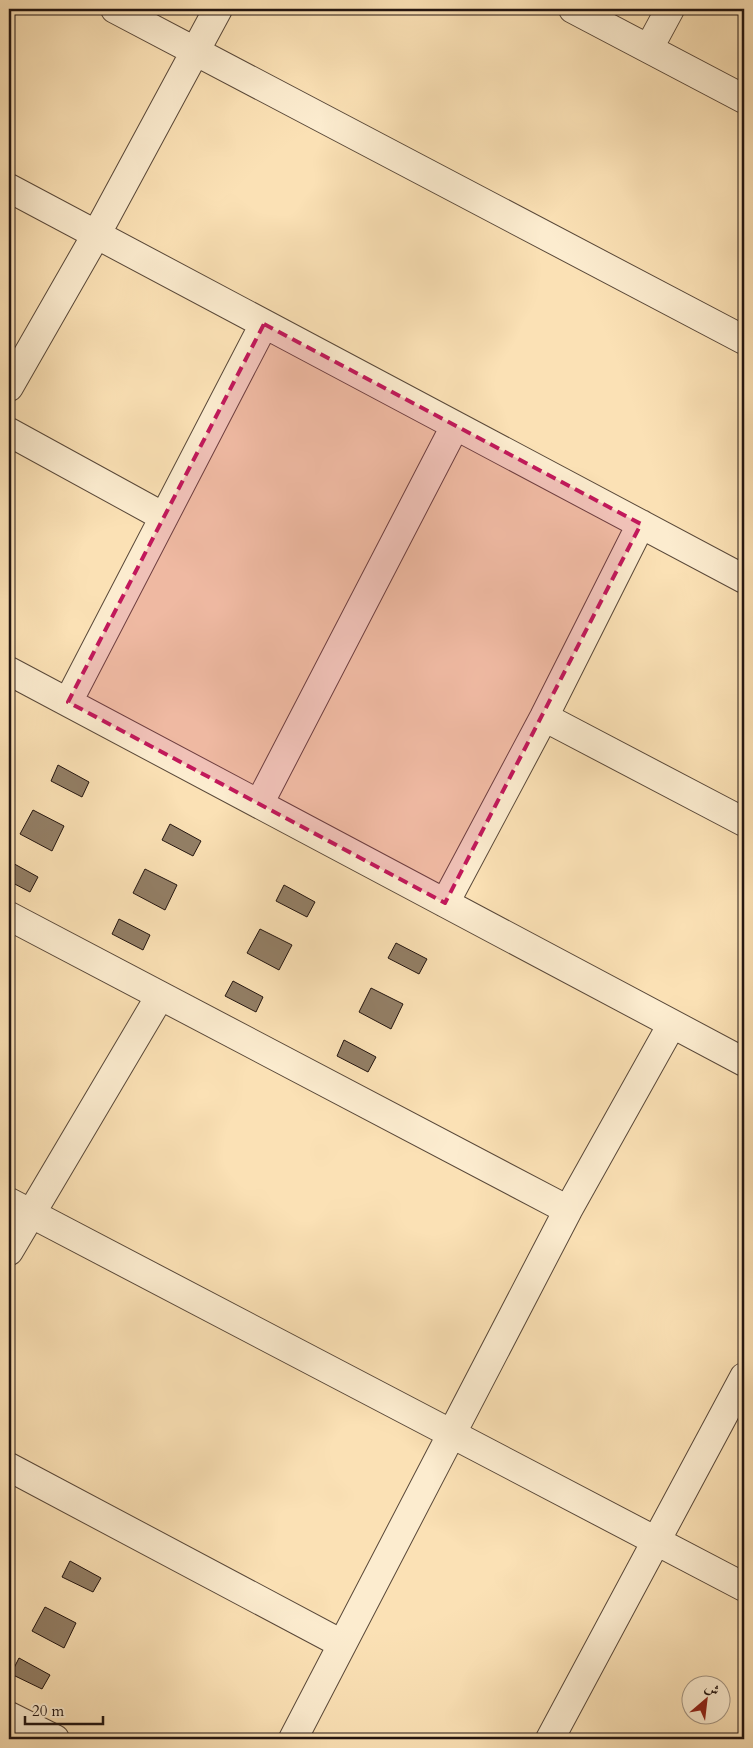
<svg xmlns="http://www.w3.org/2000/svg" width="753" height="1748" viewBox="0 0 753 1748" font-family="Cardo,Amiri,serif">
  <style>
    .building { fill: #937f66; stroke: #231510 }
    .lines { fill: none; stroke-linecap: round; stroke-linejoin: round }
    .minor-casing { stroke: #594839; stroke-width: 30 }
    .minor { stroke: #fceccf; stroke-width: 28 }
    .marked { fill: #c2185b; fill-opacity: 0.2; stroke: #c2185b; stroke-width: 4; stroke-dasharray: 10 6; stroke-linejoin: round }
  </style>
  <rect width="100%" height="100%" fill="#fbe1b5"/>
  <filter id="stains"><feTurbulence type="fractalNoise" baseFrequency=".004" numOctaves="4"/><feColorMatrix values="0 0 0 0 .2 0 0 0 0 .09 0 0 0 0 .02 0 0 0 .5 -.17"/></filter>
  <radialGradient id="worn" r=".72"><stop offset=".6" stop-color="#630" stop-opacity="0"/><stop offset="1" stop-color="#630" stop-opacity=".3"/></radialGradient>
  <path class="building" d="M58,765L89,782L82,797L51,781Z
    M33,810L64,826L52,851L20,834Z
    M170,824L201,841L193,856L162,840Z
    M9,861L38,877L30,892L9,881Z
    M145,869L177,885L165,910L133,893Z
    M284,885L315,902L307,917L276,901Z
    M119,919L150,935L143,950L112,934Z
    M260,929L292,945L279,970L247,953Z
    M396,943L427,959L419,974L388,958Z
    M233,981L263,997L256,1012L225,996Z
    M371,988L403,1004L391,1029L359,1012Z
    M344,1040L376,1057L368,1072L337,1056Z
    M70,1561L101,1578L93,1592L62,1577Z
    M45,1607L76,1623L64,1648L32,1631Z
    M19,1658L50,1675L42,1689L11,1674Z"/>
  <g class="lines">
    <g class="minor-casing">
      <path id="minor" d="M115,9L744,340
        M573,9L744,99
        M649,48L670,9
        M9,188L744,579
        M9,387L96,235L218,9
        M9,432L164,517
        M9,671L744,1062
        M68,702L264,324
        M544,717L744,822
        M259,804L455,426
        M445,903L544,717L641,524
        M9,916L568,1210
        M9,1202L744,1587
        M9,1251L160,996
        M9,1467L342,1644
        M9,1716L55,1739
        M293,1739L568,1210L672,1024
        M550,1739L744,1377"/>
    </g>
    <use href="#minor" class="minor"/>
  </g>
  <path class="marked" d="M264,324L641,524L445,903L68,702Z"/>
  <rect width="753" height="1748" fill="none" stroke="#fbe1b5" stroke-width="30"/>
  <rect x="10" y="10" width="733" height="1728" fill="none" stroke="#231510" stroke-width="2.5"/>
  <rect x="15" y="15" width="723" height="1718" fill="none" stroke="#231510"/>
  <g transform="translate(706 1700) rotate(28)"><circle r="24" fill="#fceccf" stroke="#a59683"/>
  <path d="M0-4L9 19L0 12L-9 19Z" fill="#8f2418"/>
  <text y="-8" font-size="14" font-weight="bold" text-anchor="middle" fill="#231510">ش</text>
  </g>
  <path d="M25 1716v8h78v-8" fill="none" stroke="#231510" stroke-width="2.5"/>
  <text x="32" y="1716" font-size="15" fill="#231510" stroke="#fceccf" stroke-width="4" paint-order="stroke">20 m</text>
  <rect width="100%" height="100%" filter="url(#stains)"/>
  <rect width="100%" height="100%" fill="url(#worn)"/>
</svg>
